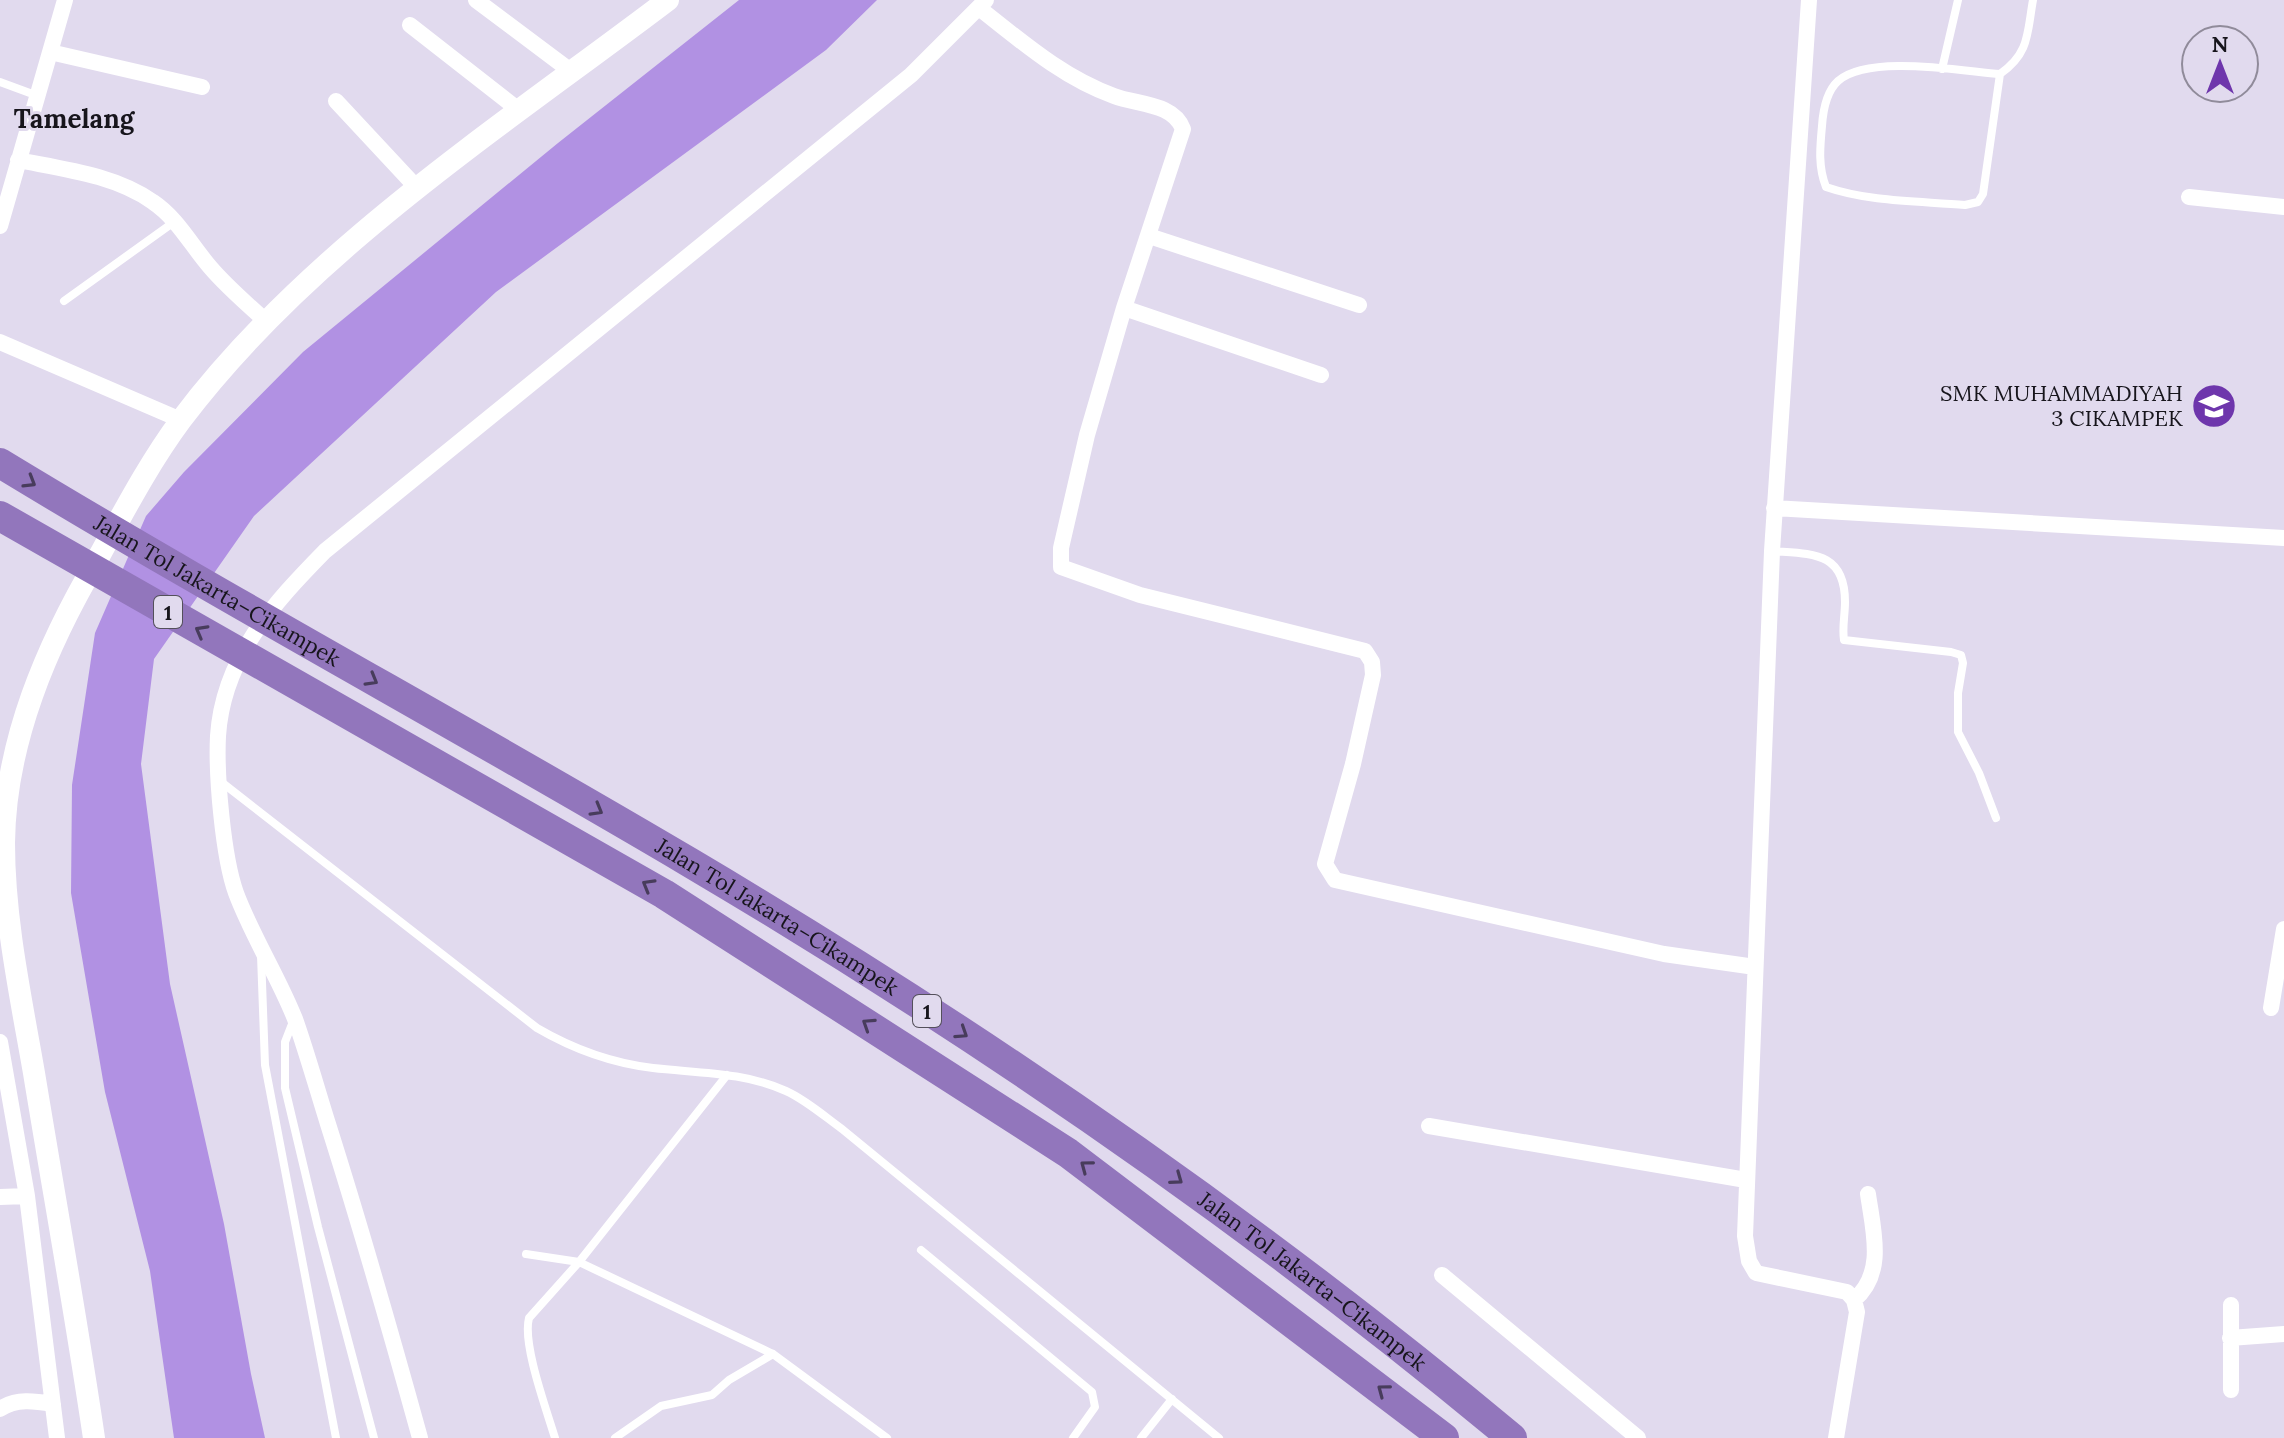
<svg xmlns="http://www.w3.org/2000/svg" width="2284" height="1438" viewBox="0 0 2284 1438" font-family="Lora,serif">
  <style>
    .water { fill: #b191e3 }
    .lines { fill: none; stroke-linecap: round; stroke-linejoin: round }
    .lane { stroke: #fff; stroke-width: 8 }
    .street { stroke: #fff; stroke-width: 16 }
    .secondary { stroke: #fff; stroke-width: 22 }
    .highway { stroke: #9276bc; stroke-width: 30 }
    .oneway { stroke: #483c5c }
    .labels { text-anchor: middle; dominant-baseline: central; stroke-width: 6; stroke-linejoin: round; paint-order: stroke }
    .shield { fill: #e1daee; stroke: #54505b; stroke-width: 2 }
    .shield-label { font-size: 20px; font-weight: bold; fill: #17151c }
    .poi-label { font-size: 22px; fill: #17151c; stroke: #e1daee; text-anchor: end }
    .street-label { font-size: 22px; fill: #17151c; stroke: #e1daee }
    .quarter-label { font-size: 26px; font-weight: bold; fill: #17151c; stroke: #e1daee }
  </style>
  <rect width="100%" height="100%" fill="#e1daee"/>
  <path class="water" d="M739,0H877L826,50L496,292L254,516L154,659L141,764L170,984L224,1224L251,1374L265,1438H174L150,1271L105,1092L71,893L72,785L95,633L146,516L184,472L303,352L558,143Z"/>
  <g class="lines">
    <path class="lane" d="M1942,69L1958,0
      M2000,74L1983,194L1978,202L1965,205C1919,201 1869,202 1826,187C1818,167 1820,147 1822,126C1823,111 1827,91 1838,81C1868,54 1961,71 2000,74C2030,53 2027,33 2033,0
      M0,82L38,96
      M64,301L174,222
      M1772,551C1811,554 1845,551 1845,602C1845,615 1842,628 1844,640L1951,652L1961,655L1963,663L1958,693V732L1979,773L1996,818
      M220,781L537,1028C573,1049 611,1063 653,1068C696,1073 745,1072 786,1091C806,1100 824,1116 842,1129L1219,1438
      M261,955L265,1065L336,1438
      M294,1019L285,1042V1088L318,1227L374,1438
      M921,1250L1092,1392L1095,1407L1073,1438
      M526,1254L579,1262L773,1354L887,1438
      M555,1438C547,1411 522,1344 529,1318L579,1262L727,1075
      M615,1438L661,1406L712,1395L729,1380L773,1354
      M1141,1438L1172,1399"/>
    <path class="street" d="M476,0L572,72
      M1809,0L1772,551L1745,1236L1749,1261L1756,1273L1847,1292L1854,1300L1857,1312L1836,1438
      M979,8C1021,41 1063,78 1114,96C1138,105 1173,103 1183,129L1124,308L1087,435L1061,548V567L1140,595L1365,651L1372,662L1373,675L1353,764L1325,864L1335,880L1664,954L1755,967
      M410,25L520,111
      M50,52L202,87
      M336,101L418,189
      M18,160C63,169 115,175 153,202C177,218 191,245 210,267C227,287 247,304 267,322
      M2189,197L2284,207
      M0,226L65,0
      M1149,236L1359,305
      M1124,308L1321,375
      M0,342L181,420
      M1774,508L2284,538
      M2271,1008L2284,929
      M0,1042L27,1196L57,1438
      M1429,1126L1746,1180
      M0,1197L27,1196
      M1442,1275L1638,1438
      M1854,1300C1886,1273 1873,1230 1868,1194
      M2231,1305V1390
      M2230,1338L2284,1334
      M0,1409C16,1398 35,1401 53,1404
      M420,1438C391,1333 361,1228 328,1124C317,1089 307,1053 295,1019C278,976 252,936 236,893C223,857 216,775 218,736C223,658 273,604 325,551L911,75L986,0"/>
    <path class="secondary" d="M94,1438C76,1316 54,1195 34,1073C21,998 4,920 4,843C5,742 47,645 97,560C123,513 149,463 181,420C308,251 502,126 668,0"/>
    <g class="highway">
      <path id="s1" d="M0,463C227,601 461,727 689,862C978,1033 1254,1223 1512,1438"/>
      <path d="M0,516L664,894L1068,1153L1444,1438"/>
    </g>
  </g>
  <defs><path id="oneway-chevron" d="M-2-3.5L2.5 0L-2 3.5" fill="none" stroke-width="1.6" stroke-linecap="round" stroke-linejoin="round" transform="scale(2)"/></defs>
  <g class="oneway">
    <use href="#oneway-chevron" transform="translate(30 482) rotate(31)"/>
    <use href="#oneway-chevron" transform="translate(201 631) rotate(-151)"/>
    <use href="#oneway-chevron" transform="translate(372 680) rotate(30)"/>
    <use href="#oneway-chevron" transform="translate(597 810) rotate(30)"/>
    <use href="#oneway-chevron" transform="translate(648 885) rotate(-150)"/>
    <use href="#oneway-chevron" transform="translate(868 1024) rotate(-147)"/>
    <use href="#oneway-chevron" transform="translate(962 1033) rotate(33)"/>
    <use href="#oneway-chevron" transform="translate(1086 1166) rotate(-143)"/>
    <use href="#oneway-chevron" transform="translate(1177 1179) rotate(36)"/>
    <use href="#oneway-chevron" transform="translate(1383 1390) rotate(-143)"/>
  </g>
  <defs>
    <g id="school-disc" transform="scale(2.3)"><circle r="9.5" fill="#6e36ac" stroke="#e1daee"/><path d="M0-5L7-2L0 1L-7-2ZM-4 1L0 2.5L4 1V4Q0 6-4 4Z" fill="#fff"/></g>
  </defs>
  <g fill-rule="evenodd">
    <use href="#school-disc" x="2214" y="406"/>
  </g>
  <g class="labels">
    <g class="shield">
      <rect x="154" y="596" width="28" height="32" rx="6"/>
      <rect x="913" y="995" width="28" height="32" rx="6"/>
    </g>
    <g class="shield-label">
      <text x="168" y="612">1</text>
      <text x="927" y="1011">1</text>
    </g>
    <g class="poi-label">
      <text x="2183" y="393">SMK MUHAMMADIYAH<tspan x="2183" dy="25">3 CIKAMPEK</tspan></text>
    </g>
    <g class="street-label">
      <text stroke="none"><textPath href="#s1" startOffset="252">Jalan Tol Jakarta–Cikampek</textPath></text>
      <text stroke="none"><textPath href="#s1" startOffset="900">Jalan Tol Jakarta–Cikampek</textPath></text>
      <text stroke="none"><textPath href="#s1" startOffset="1548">Jalan Tol Jakarta–Cikampek</textPath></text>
    </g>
    <g class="quarter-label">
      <text x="74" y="118">Tamelang</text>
    </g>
  </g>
  <g transform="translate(2220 64)"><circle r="38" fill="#e1daee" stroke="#908b9a" stroke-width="2"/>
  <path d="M0-6L14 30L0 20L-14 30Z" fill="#6e36ac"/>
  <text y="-12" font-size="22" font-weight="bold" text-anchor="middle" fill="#17151c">N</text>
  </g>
</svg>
